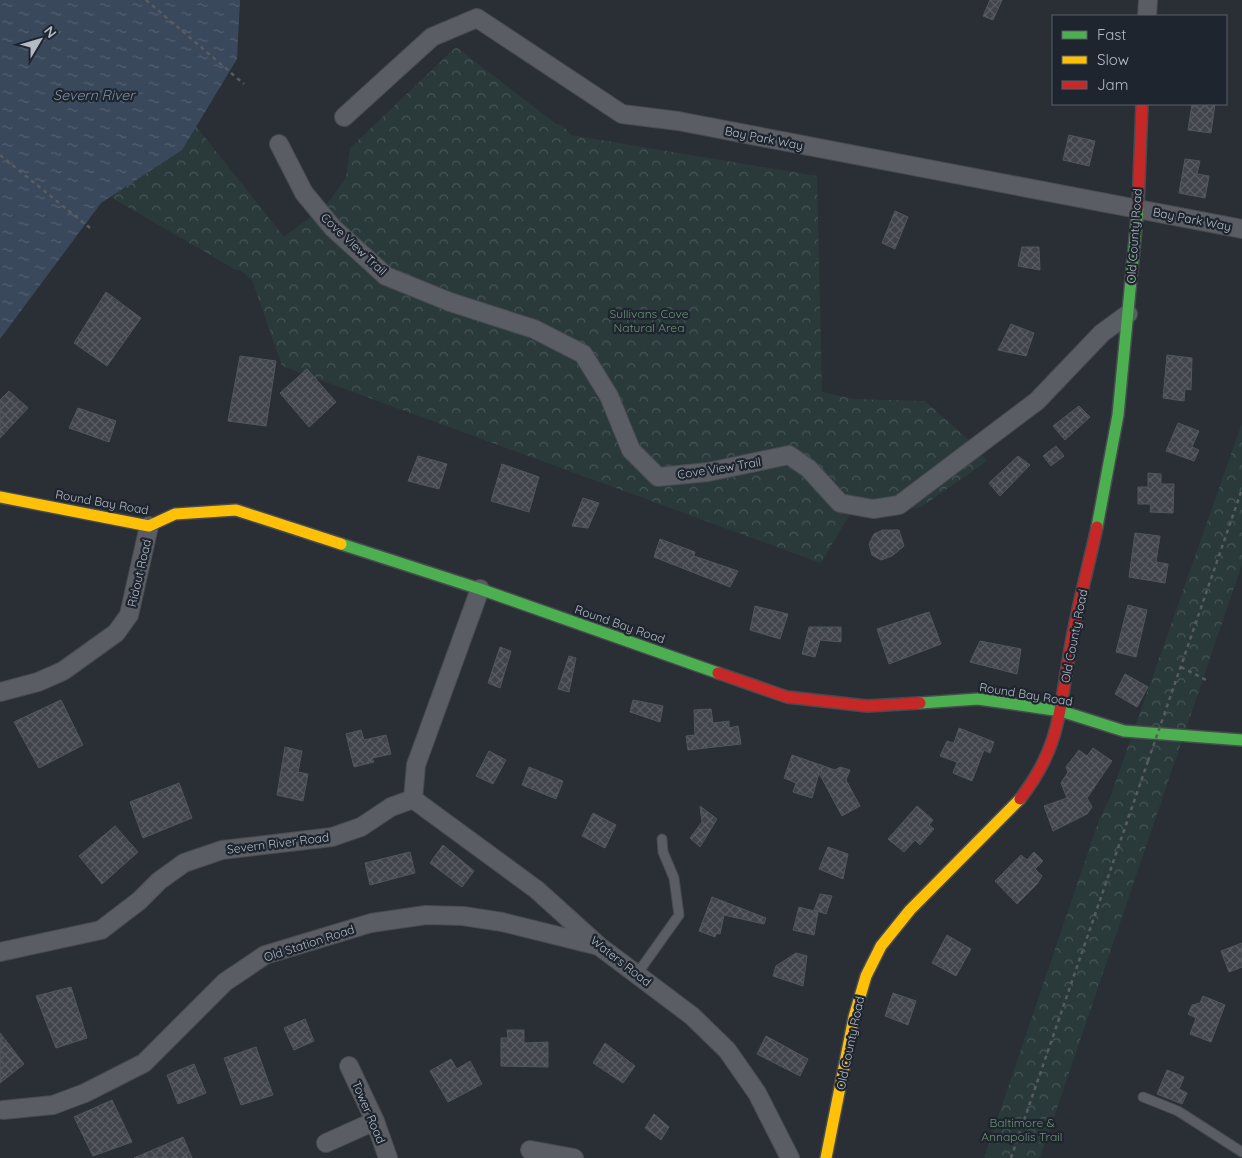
<svg xmlns="http://www.w3.org/2000/svg" width="1242" height="1158" viewBox="0 0 1242 1158" font-family="Quicksand,sans-serif">
  <style>
    .forest { fill: url(#forest-crowns) }
    .water { fill: url(#water-ripples) }
    .building { fill: url(#building-cross-hatch); stroke: #51565d }
    .lines { fill: none; stroke-linecap: round; stroke-linejoin: round }
    .lane-casing { stroke: #484b50; stroke-width: 11 }
    .street-casing { stroke: #484b50; stroke-width: 20 }
    .fast-casing { stroke: #484b50; stroke-width: 14 }
    .slow-casing { stroke: #484b50; stroke-width: 14 }
    .jam-casing { stroke: #484b50; stroke-width: 14 }
    .path { stroke: #585c60; stroke-width: 2.5; stroke-dasharray: 4 4; stroke-linecap: butt }
    .lane { stroke: #5a5d63; stroke-width: 9 }
    .street { stroke: #5a5d63; stroke-width: 18 }
    .fast { stroke: #4caf50; stroke-width: 11 }
    .slow { stroke: #ffc107; stroke-width: 11 }
    .jam { stroke: #c62828; stroke-width: 11 }
    .path-bridge { stroke: #585c60; stroke-width: 2.5; stroke-dasharray: 4 4; stroke-linecap: butt }
    .labels { text-anchor: middle; dominant-baseline: central; stroke-width: 4.5; stroke-linejoin: round; paint-order: stroke }
    .street-label { font-size: 12px; fill: #b4bbc5; stroke: #1e252e }
    .park-label { font-size: 12px; fill: #6d9476; stroke: #1e252e }
    .water-label { font-size: 14px; font-style: italic; fill: #7f91aa; stroke: #1e252e }
  </style>
  <defs>
    <pattern id="forest-crowns" width="20" height="18" patternUnits="userSpaceOnUse" patternTransform="scale(1.25)"><rect width="20" height="18" fill="#2a3a3b"/><path d="M2 6a3 3 0 1 1 6 0M12 15a3 3 0 1 1 6 0" fill="none" stroke="#465556"/></pattern>
    <pattern id="water-ripples" width="26" height="14" patternUnits="userSpaceOnUse" patternTransform="scale(1.25)"><rect width="26" height="14" fill="#3a485c"/><path d="M2 4q2-2 4 0t4 0M15 11q2-2 4 0t4 0" fill="none" stroke="#546072"/></pattern>
    <pattern id="building-cross-hatch" width="8" height="8" patternUnits="userSpaceOnUse" patternTransform="scale(1.25)"><rect width="8" height="8" fill="#41444a"/><path d="M0 0l8 8M0 8l8-8" fill="none" stroke="#5a5d63"/></pattern>
  </defs>
  <rect width="100%" height="100%" fill="#2a2f35"/>
  <path class="forest" d="M456,47L556,124L562,125L571,135L817,176L822,392L853,399L925,401L973,444L987,461L921,507L886,513L852,510L821,563L282,366L252,280L240,270H236L109,196L192,121L284,237L327,204L346,178L350,148Z
    M1242,423V564L1040,1158H984L1099,820L1111,795Z"/>
  <path class="water" d="M0,0H240L237,59L182,150L101,203L0,339Z"/>
  <path class="building" d="M990,0H1002L993,20L983,16Z
    M1192,104H1215L1211,133L1188,130Z
    M1069,135L1095,141L1089,166L1063,160Z
    M1185,159L1200,161L1197,174L1209,176L1205,198L1179,193Z
    M895,211L908,217L895,249L882,243Z
    M1022,247H1039L1040,270L1018,266Z
    M106,292L141,318L107,366L74,343Z
    M1011,324L1034,333L1026,356L998,350Z
    M1167,355L1192,358L1191,390L1185,389L1184,401L1163,398Z
    M240,356L276,361L266,426L228,421Z
    M307,369L336,402L309,427L280,393Z
    M9,391L28,408L0,438V400Z
    M1079,406L1090,417L1065,440L1053,426Z
    M78,408L116,421L109,442L69,428Z
    M1178,423L1199,431L1192,447L1199,450L1194,461L1166,451Z
    M1056,446L1064,456L1051,466L1043,456Z
    M418,456L447,464L439,489L408,481Z
    M1018,456L1030,465L1000,496L989,483Z
    M502,464L539,477L529,512L491,501Z
    M1148,473L1161,474V484H1174L1173,513L1150,512L1151,504H1138V487H1148Z
    M583,498L599,503L588,528L572,526Z
    M883,530H899L904,546L892,556L881,560L872,555L869,544L874,534Z
    M1135,533L1160,536L1156,562L1168,564L1165,583L1129,577Z
    M660,539L695,552L694,556L738,571L730,587L654,557Z
    M1128,605L1147,610L1136,657L1116,652Z
    M755,606L788,614L780,639L750,630Z
    M929,612L941,644L889,664L877,629Z
    M809,627H841V642L820,640L815,657L802,654Z
    M980,641L1021,649L1017,674L970,662Z
    M500,647L511,651L500,688L488,683Z
    M569,656L576,658L569,692L558,689Z
    M1125,674L1148,687L1137,707L1115,694Z
    M61,700L83,745L39,768L14,722Z
    M633,700L663,706L660,722L630,712Z
    M711,709L713,723L729,721V728L738,726L741,744L688,750L686,736L695,735L694,710Z
    M959,728L994,742L990,753L984,750L972,781L953,773L957,762L940,756L947,741L954,743Z
    M361,730L364,740L386,735L391,754L372,758L374,762L354,767L346,734Z
    M285,747L302,751L298,772L308,774L303,801L277,795Z
    M1093,748L1112,761L1087,798L1092,807L1087,814L1053,831L1044,806L1067,798L1061,783L1068,772L1066,767L1079,750L1087,756Z
    M489,751L506,760L493,784L476,776Z
    M792,755L835,770L840,767L850,770L846,780L860,806L842,816L819,773L812,798L793,792L796,783L784,778Z
    M529,767L563,781L556,799L522,785Z
    M179,783L192,818L143,838L130,802Z
    M700,806L717,819L700,847L690,838L702,822Z
    M917,806L933,820L929,825L934,829L920,845L915,840L904,852L888,839Z
    M593,813L616,825L605,848L582,836Z
    M115,826L138,852L102,884L79,856Z
    M443,845L474,871L462,887L430,863Z
    M828,847L848,854L843,879L819,869Z
    M410,852L415,873L370,885L365,863Z
    M1034,852L1043,861L1035,869L1042,876L1037,884L1017,904L995,881L1021,855L1027,860Z
    M820,894L832,896L826,914L814,910Z
    M712,897L766,918L764,924L724,915L720,934L717,933L715,937L699,931Z
    M799,907L818,912L814,935L793,930Z
    M947,935L971,949L956,976L932,963Z
    M1242,943V967L1229,972L1221,951Z
    M796,953L807,956L803,986L773,976L776,966Z
    M71,987L87,1038L56,1048L36,996Z
    M893,993L916,1001L908,1025L885,1016Z
    M1203,996L1225,1005L1211,1042L1190,1034L1196,1018L1188,1014L1192,1005L1200,1003Z
    M305,1019L314,1041L294,1050L284,1028Z
    M507,1030H524V1043L548,1042V1067L501,1066V1038H508Z
    M0,1033L24,1064L0,1083Z
    M766,1036L808,1059L800,1076L757,1054Z
    M605,1043L635,1066L623,1083L593,1063Z
    M256,1047L273,1095L241,1105L224,1058Z
    M451,1059L457,1069L470,1061L482,1084L448,1102L430,1071Z
    M194,1064L206,1093L178,1104L167,1075Z
    M1167,1070L1184,1077L1179,1089L1187,1093L1182,1104L1157,1094Z
    M112,1100L132,1142L93,1156L74,1117Z
    M654,1114L669,1127L661,1140L645,1128Z
    M183,1137L192,1158H134Z"/>
  <g class="lines">
    <g class="lane-casing">
      <path id="lane" d="M637,974L679,915L674,878L663,852L662,839
        M1143,1097L1178,1111L1242,1152"/>
    </g>
    <g class="street-casing">
      <path id="street" d="M1147,16L1148,0
        M344,117L432,37L477,18L622,114L678,121L1242,229
        M279,144L304,193L333,228L386,276L450,302L534,329L583,354L609,396L631,450L658,477L708,472L789,455L809,469L840,503L873,509L899,505L1037,401L1102,333L1128,314
        M0,692L38,682L63,671L116,633L129,615L149,526
        M413,799L537,890L599,946L692,1016L727,1050L757,1093L790,1158
        M0,952L101,930L139,901L159,881L184,863L222,850L332,837L361,827L391,807L413,799L416,765L480,589
        M349,1066L375,1121L388,1158
        M3,1110L53,1105L85,1093L144,1063L225,982L265,955L371,923L426,915L463,916L502,922L599,946
        M326,1143L375,1121
        M530,1150L574,1158"/>
    </g>
    <g class="fast-casing">
      <path id="fast" d="M1097,527L1118,415L1138,207
        M341,544L480,589L718,673
        M920,703L978,699L1061,711L1124,731L1242,740"/>
    </g>
    <g class="slow-casing">
      <path id="slow" d="M0,497L149,526L175,514L236,510L341,544
        M826,1158L854,1017L866,976L881,946L910,910L1020,799"/>
    </g>
    <g class="jam-casing">
      <path id="jam" d="M1138,207L1142,104
        M718,673L787,697L867,706L920,703
        M1020,799C1061,746 1059,711 1070,650C1077,608 1088,568 1097,527"/>
    </g>
    <path class="path" d="M146,0L244,84
      M0,155L90,228
      M1181,667L1208,681
      M1164,715L1242,489
      M1011,1158L1148,761"/>
    <use href="#lane" class="lane"/>
    <use href="#street" class="street"/>
    <use href="#fast" class="fast"/>
    <use href="#slow" class="slow"/>
    <use href="#jam" class="jam"/>
    <path class="path-bridge" d="M1148,761L1163,718"/>
  </g>
  <g class="labels">
    <g class="street-label">
      <text transform="translate(764 138) rotate(11)">Bay Park Way</text>
      <text transform="translate(1192 219) rotate(11)">Bay Park Way</text>
      <text transform="translate(1134 236) rotate(-86)">Old County Road</text>
      <text transform="translate(354 244) rotate(43)">Cove View Trail</text>
      <text transform="translate(719 468) rotate(-9)">Cove View Trail</text>
      <text transform="translate(102 502) rotate(10)">Round Bay Road</text>
      <text transform="translate(139 573) rotate(-77)">Ridout Road</text>
      <text transform="translate(620 624) rotate(19)">Round Bay Road</text>
      <text transform="translate(1074 636) rotate(-79)">Old County Road</text>
      <text transform="translate(1026 694) rotate(9)">Round Bay Road</text>
      <text transform="translate(278 843) rotate(-7)">Severn River Road</text>
      <text transform="translate(309 943) rotate(-18)">Old Station Road</text>
      <text transform="translate(621 961) rotate(38)">Waters Road</text>
      <text transform="translate(850 1043) rotate(-78)">Old County Road</text>
      <text transform="translate(369 1112) rotate(67)">Tower Road</text>
    </g>
    <g class="park-label">
      <text x="649" y="313">Sullivans Cove<tspan x="649" dy="14">Natural Area</tspan></text>
      <text x="1022" y="1122">Baltimore &amp;<tspan x="1022" dy="14">Annapolis Trail</tspan></text>
    </g>
    <g class="water-label">
      <text x="94" y="95">Severn River</text>
    </g>
  </g>
  <rect x="1052" y="15" width="175" height="90" fill="#1e252e" stroke="#5a616a"/>
  <rect x="1062" y="31" width="25" height="8" fill="#4caf50" stroke="#5a616a"/>
  <text x="1097" y="40" font-size="15" fill="#b4bbc5">Fast</text>
  <rect x="1062" y="56" width="25" height="8" fill="#ffc107" stroke="#5a616a"/>
  <text x="1097" y="65" font-size="15" fill="#b4bbc5">Slow</text>
  <rect x="1062" y="81" width="25" height="8" fill="#c62828" stroke="#5a616a"/>
  <text x="1097" y="90" font-size="15" fill="#b4bbc5">Jam</text>
  <g transform="translate(40 40) rotate(52)" stroke="#1e252e" stroke-width="4" paint-order="stroke">
  <path d="M0-4L9 19L0 12L-9 19Z" fill="#b4bbc5"/>
  <text y="-8" font-size="14" font-weight="bold" text-anchor="middle" fill="#b4bbc5">N</text>
  </g>
</svg>
